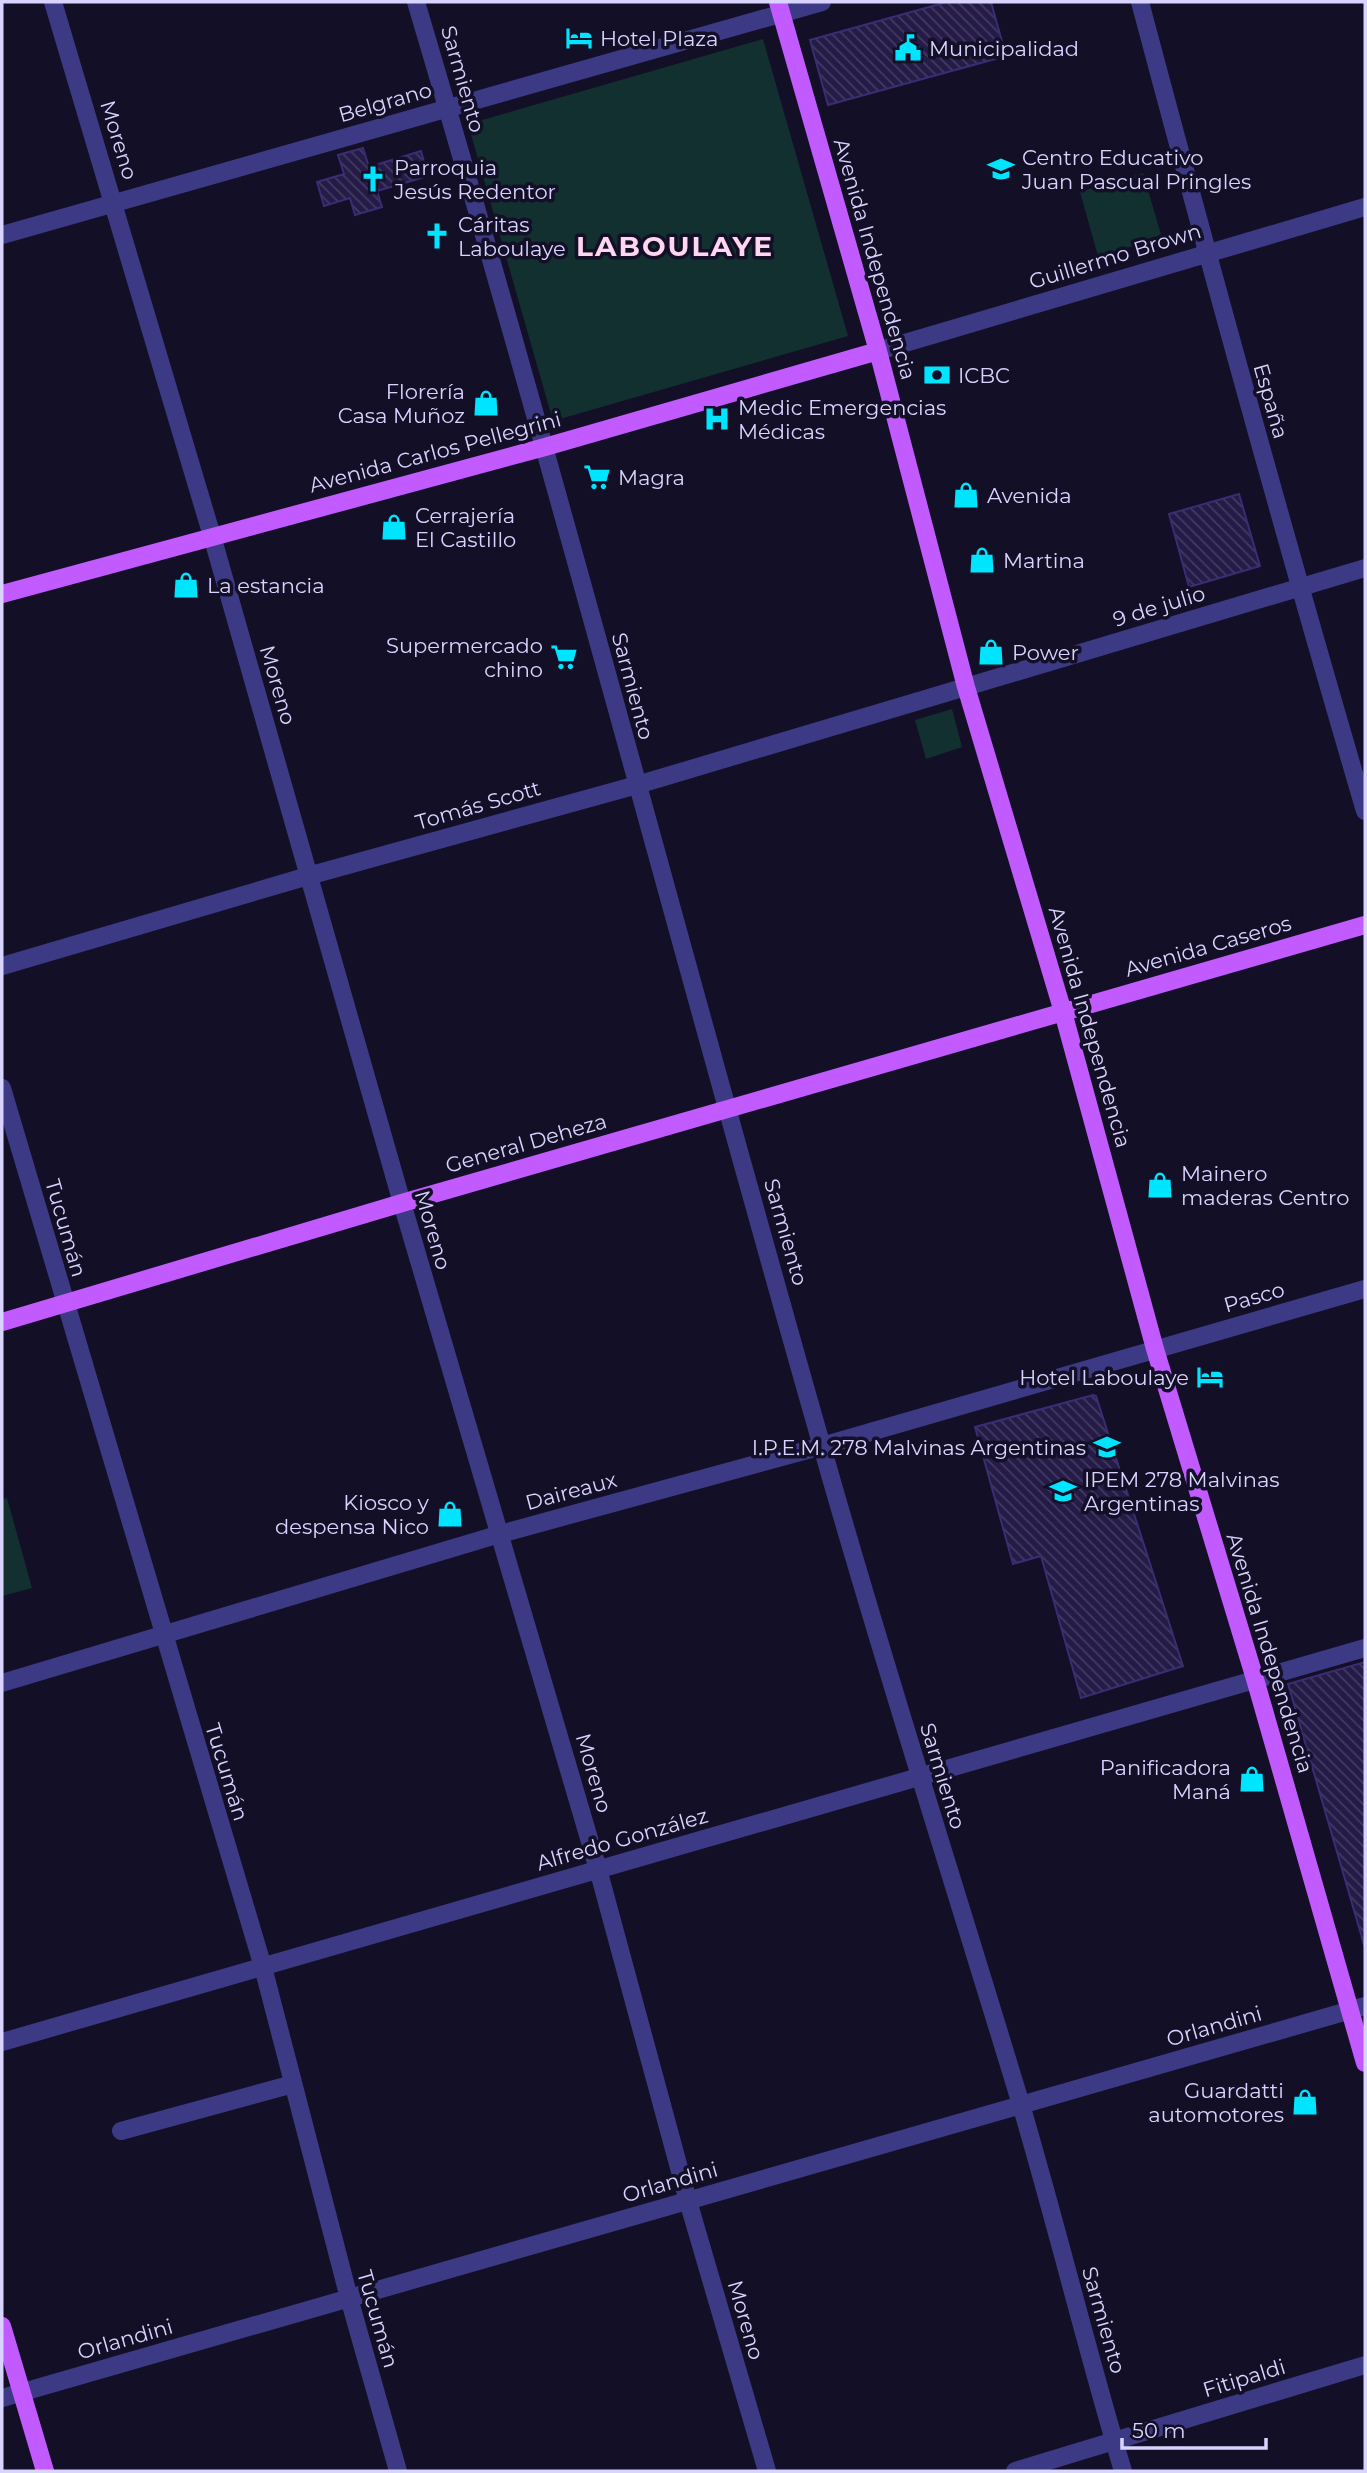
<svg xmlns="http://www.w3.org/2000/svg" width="1367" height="2473" viewBox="0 0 1367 2473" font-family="Montserrat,sans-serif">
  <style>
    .green { fill: #12302f }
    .building { fill: url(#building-back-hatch); stroke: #3b2d73; stroke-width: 2 }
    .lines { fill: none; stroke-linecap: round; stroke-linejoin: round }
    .minor { stroke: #3d3a85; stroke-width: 18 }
    .major { stroke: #c25bff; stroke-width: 18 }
    .labels { text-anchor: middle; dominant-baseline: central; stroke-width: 7; stroke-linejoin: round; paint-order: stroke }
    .poi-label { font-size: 21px; fill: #d9d4ff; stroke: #130f26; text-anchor: start }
    .street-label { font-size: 21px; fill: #d9d4ff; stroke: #130f26 }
    .district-label { font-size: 28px; font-weight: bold; letter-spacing: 2px; fill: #ffd6f0; stroke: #130f26 }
  </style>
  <defs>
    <pattern id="building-back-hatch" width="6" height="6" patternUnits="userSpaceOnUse" patternTransform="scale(1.75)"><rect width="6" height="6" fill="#241b47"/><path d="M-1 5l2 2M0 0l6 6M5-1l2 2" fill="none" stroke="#433b63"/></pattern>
  </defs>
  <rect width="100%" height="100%" fill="#130f26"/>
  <path class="green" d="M763,39L848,336L553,421L468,124Z
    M1143,173L1162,238L1098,256L1080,192Z
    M952,709L962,747L926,759L915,720Z
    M7,1498L32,1588L2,1596V1499Z"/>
  <path class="building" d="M947,2H991L1006,56L828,105L810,40Z
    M363,148L369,167L421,151L428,176L377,191L382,207L355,215L350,198L324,206L317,182L344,174L338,155Z
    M1239,494L1260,566L1189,587L1169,514Z
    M1093,1395L1096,1396L1183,1666L1081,1698L1041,1556L1013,1564L975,1427Z
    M1365,1662V1948L1288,1684Z"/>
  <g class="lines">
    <path class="minor" d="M53,2L212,536L402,1203L598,1869L688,2201L767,2471
      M416,2C558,480 684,963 821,1443C883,1663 953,1880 1019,2098C1056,2222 1086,2348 1123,2471
      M1140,2C1212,273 1286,542 1365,811
      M2,235L822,2
      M878,351L1365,207
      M2,966L308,876L637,785L1365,568
      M2,1088L263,1967L349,2298L398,2471
      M2,1683L500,1534L822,1446L1365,1289
      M2,2042L1365,1648
      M121,2131L293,2084
      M2,2398L1365,2006
      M1015,2471L1365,2365"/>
    <path class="major" d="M778,2L878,351L966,687L1063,1012L1155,1349L1255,1679L1365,2063
      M2,594L545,447L878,351
      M2,1322L402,1203L1365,925
      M2,2326L45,2471"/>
  </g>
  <defs>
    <g id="hotel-bare" transform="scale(2.1)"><path d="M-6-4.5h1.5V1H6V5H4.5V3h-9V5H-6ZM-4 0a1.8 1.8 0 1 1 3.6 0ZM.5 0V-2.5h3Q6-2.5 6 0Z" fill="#00e5ff" stroke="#130f26" stroke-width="2.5" paint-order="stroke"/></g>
    <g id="civic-bare" transform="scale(2.1)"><path d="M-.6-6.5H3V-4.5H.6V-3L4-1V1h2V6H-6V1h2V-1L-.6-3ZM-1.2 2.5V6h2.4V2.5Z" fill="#00e5ff" stroke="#130f26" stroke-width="2.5" paint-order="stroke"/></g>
    <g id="school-bare" transform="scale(2.1)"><path d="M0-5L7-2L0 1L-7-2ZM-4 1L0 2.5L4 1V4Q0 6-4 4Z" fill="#00e5ff" stroke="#130f26" stroke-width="2.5" paint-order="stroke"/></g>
    <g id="church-bare" transform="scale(2.1)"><path d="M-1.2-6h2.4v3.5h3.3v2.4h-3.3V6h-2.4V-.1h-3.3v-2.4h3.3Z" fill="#00e5ff" stroke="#130f26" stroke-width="2.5" paint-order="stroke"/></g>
    <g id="bank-bare" transform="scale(2.1)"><path d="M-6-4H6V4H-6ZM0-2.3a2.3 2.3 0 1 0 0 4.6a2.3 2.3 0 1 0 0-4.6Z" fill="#00e5ff" stroke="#130f26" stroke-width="2.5" paint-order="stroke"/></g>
    <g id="shop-bare" transform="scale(2.1)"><path d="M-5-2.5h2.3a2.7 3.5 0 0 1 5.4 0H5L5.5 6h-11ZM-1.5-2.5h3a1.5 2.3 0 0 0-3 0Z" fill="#00e5ff" stroke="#130f26" stroke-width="2.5" paint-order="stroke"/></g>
    <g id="hospital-bare" transform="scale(2.1)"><path d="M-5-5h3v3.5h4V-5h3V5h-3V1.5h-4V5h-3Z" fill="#00e5ff" stroke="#130f26" stroke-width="2.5" paint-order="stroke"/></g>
    <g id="supermarket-bare" transform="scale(2.1)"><path d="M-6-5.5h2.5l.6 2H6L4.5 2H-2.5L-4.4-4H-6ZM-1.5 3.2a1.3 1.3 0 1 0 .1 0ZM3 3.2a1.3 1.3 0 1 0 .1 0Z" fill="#00e5ff" stroke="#130f26" stroke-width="2.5" paint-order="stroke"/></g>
  </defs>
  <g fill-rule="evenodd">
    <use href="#hotel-bare" x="579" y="38"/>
    <use href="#civic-bare" x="908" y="48"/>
    <use href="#school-bare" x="1001" y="169"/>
    <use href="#church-bare" x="373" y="179"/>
    <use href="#church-bare" x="437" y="236"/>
    <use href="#bank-bare" x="937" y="375"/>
    <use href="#shop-bare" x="486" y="403"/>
    <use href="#hospital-bare" x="717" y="419"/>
    <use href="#supermarket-bare" x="597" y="477"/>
    <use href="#shop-bare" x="966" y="495"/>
    <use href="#shop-bare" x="394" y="527"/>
    <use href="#shop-bare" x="982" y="560"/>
    <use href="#shop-bare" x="186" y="585"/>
    <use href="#shop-bare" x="991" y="652"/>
    <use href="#supermarket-bare" x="564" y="657"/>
    <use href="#shop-bare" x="1160" y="1185"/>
    <use href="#hotel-bare" x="1210" y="1377"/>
    <use href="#school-bare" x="1107" y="1447"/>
    <use href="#school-bare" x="1063" y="1491"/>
    <use href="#shop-bare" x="450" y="1514"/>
    <use href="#shop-bare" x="1252" y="1779"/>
    <use href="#shop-bare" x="1305" y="2102"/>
  </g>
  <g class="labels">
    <g class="poi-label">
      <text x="600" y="38">Hotel Plaza</text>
      <text x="929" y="48">Municipalidad</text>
      <text x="1022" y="157">Centro Educativo<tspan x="1022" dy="24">Juan Pascual Pringles</tspan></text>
      <text x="394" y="167">Parroquia<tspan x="394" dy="24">Jesús Redentor</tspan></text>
      <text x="458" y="224">Cáritas<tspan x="458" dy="24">Laboulaye</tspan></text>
      <text x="958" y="375">ICBC</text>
      <text x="465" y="391" text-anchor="end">Florería<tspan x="465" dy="24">Casa Muñoz</tspan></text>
      <text x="738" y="407">Medic Emergencias<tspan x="738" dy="24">Médicas</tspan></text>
      <text x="618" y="477">Magra</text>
      <text x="987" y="495">Avenida</text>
      <text x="415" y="515">Cerrajería<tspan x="415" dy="24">El Castillo</tspan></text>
      <text x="1003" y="560">Martina</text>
      <text x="207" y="585">La estancia</text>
      <text x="543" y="645" text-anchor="end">Supermercado<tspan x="543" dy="24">chino</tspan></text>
      <text x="1012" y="652">Power</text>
      <text x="1181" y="1173">Mainero<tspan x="1181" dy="24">maderas Centro</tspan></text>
      <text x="1189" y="1377" text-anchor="end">Hotel Laboulaye</text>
      <text x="1086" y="1447" text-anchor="end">I.P.E.M. 278 Malvinas Argentinas</text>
      <text x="1084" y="1479">IPEM 278 Malvinas<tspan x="1084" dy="24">Argentinas</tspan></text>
      <text x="429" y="1502" text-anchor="end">Kiosco y<tspan x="429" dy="24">despensa Nico</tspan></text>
      <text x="1231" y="1767" text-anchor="end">Panificadora<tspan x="1231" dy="24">Maná</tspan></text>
      <text x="1284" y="2090" text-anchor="end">Guardatti<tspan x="1284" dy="24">automotores</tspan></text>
    </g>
    <g class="street-label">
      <text transform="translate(463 79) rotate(74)">Sarmiento</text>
      <text transform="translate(385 102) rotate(-16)">Belgrano</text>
      <text transform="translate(119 140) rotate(73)">Moreno</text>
      <text transform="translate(1115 256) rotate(-17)">Guillermo Brown</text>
      <text transform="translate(875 259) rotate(74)">Avenida Independencia</text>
      <text transform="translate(1271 401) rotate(74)">España</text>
      <text transform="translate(435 452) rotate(-15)">Avenida Carlos Pellegrini</text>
      <text transform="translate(1159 606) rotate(-17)">9 de julio</text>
      <text transform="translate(278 685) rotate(74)">Moreno</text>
      <text transform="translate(633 686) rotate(75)">Sarmiento</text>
      <text transform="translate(478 805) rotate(-16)">Tomás Scott</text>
      <text transform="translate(1208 946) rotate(-16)">Avenida Caseros</text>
      <text transform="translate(1090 1027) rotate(74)">Avenida Independencia</text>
      <text transform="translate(526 1143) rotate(-16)">General Deheza</text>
      <text transform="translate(66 1228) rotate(74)">Tucumán</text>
      <text transform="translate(433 1230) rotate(74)">Moreno</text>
      <text transform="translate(786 1232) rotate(74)">Sarmiento</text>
      <text transform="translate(1254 1297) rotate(-16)">Pasco</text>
      <text transform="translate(571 1491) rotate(-15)">Daireaux</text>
      <text transform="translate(1270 1653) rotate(73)">Avenida Independencia</text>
      <text transform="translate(227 1772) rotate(73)">Tucumán</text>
      <text transform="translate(594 1773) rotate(74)">Moreno</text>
      <text transform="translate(943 1776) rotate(73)">Sarmiento</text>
      <text transform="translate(622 1839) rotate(-16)">Alfredo González</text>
      <text transform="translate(1214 2026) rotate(-16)">Orlandini</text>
      <text transform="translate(670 2182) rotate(-16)">Orlandini</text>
      <text transform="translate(378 2319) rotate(74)">Tucumán</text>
      <text transform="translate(746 2320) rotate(74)">Moreno</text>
      <text transform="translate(1104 2320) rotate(74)">Sarmiento</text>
      <text transform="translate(125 2339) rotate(-16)">Orlandini</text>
      <text transform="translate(1244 2378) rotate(-17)">Fitipaldi</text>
    </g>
    <g class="district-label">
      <text x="675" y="246">LABOULAYE</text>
    </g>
  </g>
  <rect width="1367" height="2473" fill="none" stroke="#d9d4ff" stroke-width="7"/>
  <path d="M1122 2438v10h144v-10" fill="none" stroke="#d9d4ff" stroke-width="3.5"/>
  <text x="1132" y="2438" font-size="21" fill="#d9d4ff" stroke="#130f26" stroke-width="5" paint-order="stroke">50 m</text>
</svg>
